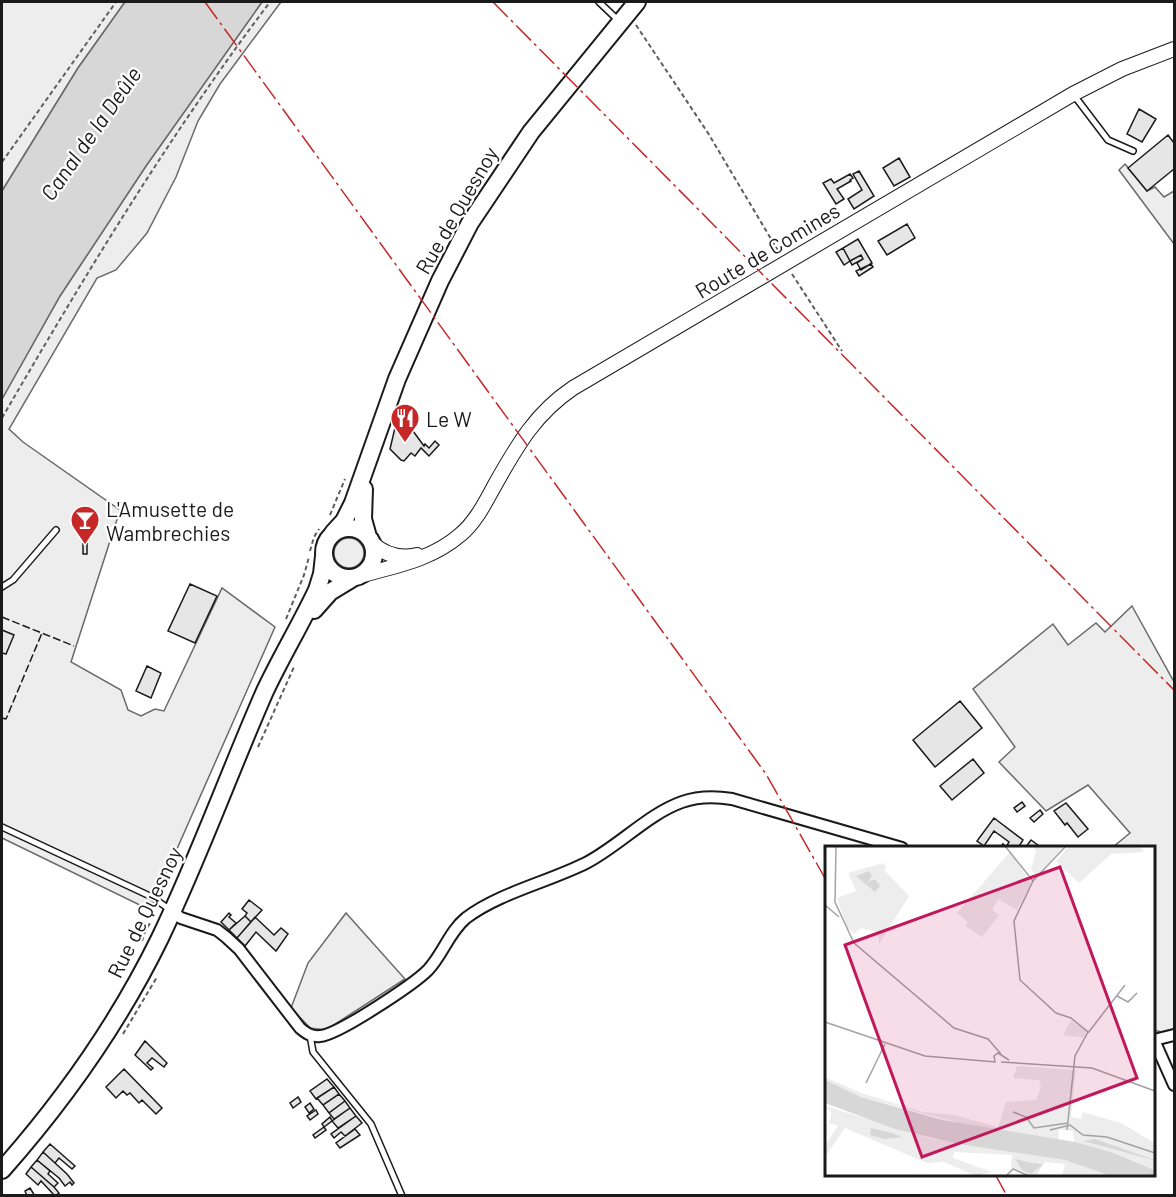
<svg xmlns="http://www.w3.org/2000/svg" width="1176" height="1197" viewBox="0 0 1176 1197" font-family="Barlow,sans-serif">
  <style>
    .built { fill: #ededed; stroke: #6a6a6a; stroke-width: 1.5 }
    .water { fill: #d7d7d7; stroke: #6a6a6a; stroke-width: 1.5 }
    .building { fill: #e6e6e6; stroke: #1a1a1a; stroke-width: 1.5 }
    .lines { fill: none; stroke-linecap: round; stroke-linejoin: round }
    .service-casing { stroke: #1a1a1a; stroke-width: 8 }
    .minor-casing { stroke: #1a1a1a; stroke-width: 14 }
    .tertiary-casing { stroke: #1a1a1a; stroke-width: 16 }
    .primary-casing { stroke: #1a1a1a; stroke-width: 20 }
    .path { stroke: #5f5f5f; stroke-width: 2; stroke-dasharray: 4.5 3; stroke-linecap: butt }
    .service { stroke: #fff; stroke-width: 5 }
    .minor { stroke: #fff; stroke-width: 10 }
    .tertiary { stroke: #fff; stroke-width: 14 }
    .primary { stroke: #fff; stroke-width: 16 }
    .fence { stroke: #1a1a1a; stroke-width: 1.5; stroke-dasharray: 8 3; stroke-linecap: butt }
    .power { stroke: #c62828; stroke-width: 1.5; stroke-dasharray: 21 4.5 3 4.5; stroke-linecap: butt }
    .labels { text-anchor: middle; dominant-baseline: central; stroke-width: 4.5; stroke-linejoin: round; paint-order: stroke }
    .street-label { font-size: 21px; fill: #1a1a1a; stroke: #fff }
    .poi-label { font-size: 21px; fill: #1a1a1a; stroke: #fff; text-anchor: start }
    .water-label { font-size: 22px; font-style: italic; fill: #1a1a1a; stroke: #fff }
    .inset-road { fill: none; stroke: #a3a3a3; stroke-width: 1.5 }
    .view { fill: #c2185b; fill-opacity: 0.15; stroke: #c2185b; stroke-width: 3 }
    .inset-edge { fill: none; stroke: #1a1a1a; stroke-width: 3 }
  </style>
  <rect width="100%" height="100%" fill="#fff"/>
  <path class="built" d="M2,2H125L78,68L2,191Z
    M262,2H281L220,84L198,121L176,177L147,233L116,270L97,278L9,429L23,442L120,510L71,662L121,690L128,710L141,716L155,709L164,711L222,588L275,627L150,910L2,838V399L60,296L146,166Z
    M1125,164L1147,191L1155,187L1164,197L1174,191V244L1119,170Z
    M334 553a15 15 0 1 1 30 0a15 15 0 1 1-30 0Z
    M1132,606L1174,682V1029L1161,1032L1154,1030V848L1113,847L1130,833L1088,785L1046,811L999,762L1015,747L973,689L1053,624L1068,645L1096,623L1105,632Z
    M346,913L405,979L326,1030L310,1028L291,1008L308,963Z"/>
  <path class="water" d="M125,2H262L146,166L60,296L2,399V191L78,68Z"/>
  <path class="building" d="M1139,109L1156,119L1142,142L1127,134Z
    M1168,135L1174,143V169L1147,191L1128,168Z
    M899,158L910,177L894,186L883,168Z
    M859,171L874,196L854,209L848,199L862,190L853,174Z
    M850,174L853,178L850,180L851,181L837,189L844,199L836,204L823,183L831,179L834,183Z
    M907,224L915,238L887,255L878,241Z
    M858,239L872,263L861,270L857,263L863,259L861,255L850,261L843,248Z
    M843,248L850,261L844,265L836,252Z
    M861,255L863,259L852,265L850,261Z
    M871,264L873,267L859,276L856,271Z
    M397,419L405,420L403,429L413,431L424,446L425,444L429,448L435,441L439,445L429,456L421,448L415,456L411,453L404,461L401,460L390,449Z
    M83,538H87V554H83Z
    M190,584L217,596L195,643L168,631Z
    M2,630L14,635L6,654L2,653Z
    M147,666L161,673L151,698L136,691Z
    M960,701L982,728L935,767L913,740Z
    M973,759L984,773L952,800L940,786Z
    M1022,802L1025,806L1017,812L1014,808Z
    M1066,803L1088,829L1078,837L1067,823L1065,825L1054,811Z
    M1040,810L1043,814L1034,822L1030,818Z
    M994,818L1023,840L1018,848H1000L1003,844L1006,847L1009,842L994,831L984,846L977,841Z
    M1031,840L1042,848H1025Z
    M249,900L262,910L251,922L245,916L247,913L242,909Z
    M229,913L231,915L229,917L236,923L229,930L221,922Z
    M245,916L251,922L237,938L229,930Z
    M255,917L274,935L281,928L288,934L276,951L256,932L245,946L237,938Z
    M145,1041L167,1063L164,1067L152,1058L147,1063L153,1068L151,1070L135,1055Z
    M124,1069L162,1108L156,1114L142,1100L139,1103L130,1093L127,1095L123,1091L116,1098L106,1087Z
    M327,1079L334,1087L316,1099L310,1091Z
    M334,1087L339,1094L323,1105L317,1098Z
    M339,1094L345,1101L329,1113L323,1105Z
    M298,1097L301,1102L293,1108L290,1103Z
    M345,1101L350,1108L334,1119L329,1113Z
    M310,1103L314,1109L309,1113L305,1107Z
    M350,1108L356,1116L338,1128L332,1121Z
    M316,1110L318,1114L310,1120L307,1116Z
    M356,1116L362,1123L345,1136L341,1132L334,1138L331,1134Z
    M330,1117L332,1121L324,1127L322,1124Z
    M324,1127L326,1130L315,1138L313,1135Z
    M355,1129L360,1135L340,1148L336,1143Z
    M50,1144L75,1166L72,1169L59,1158L55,1163L43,1152Z
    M43,1152L67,1174L74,1183L72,1185L70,1182L65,1186L59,1178L37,1160Z
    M37,1160L50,1171L48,1174L58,1183L54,1187L31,1167Z
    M31,1167L54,1187L59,1193L55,1196L41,1181L38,1185L26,1174Z
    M30,1188L35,1196H27L25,1191Z"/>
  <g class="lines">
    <g class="service-casing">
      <path id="service" d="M599,2L619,21
        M1073,94L1108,140L1133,151
        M2,587L13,580L56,530
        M2,827L152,897L169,909
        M310,1035L313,1052L371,1124L402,1196"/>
    </g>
    <g class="minor-casing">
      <path id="minor" d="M172,912L181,918L217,930L226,937L239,949L300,1028C306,1033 311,1037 320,1036C338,1035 414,984 428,970C443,954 449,932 466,918C499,893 548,882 586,863C619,846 648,814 682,802C699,796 714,796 732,799L902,848
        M1154,1040L1174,1085
        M1154,1040L1174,1035"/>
    </g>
    <g class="tertiary-casing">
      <path id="tertiary" d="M372,543C385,555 400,559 417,555
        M359,576C395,566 431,560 460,535C476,522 486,501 496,483C518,444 536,413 573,388L1073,94L1122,69L1174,49"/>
    </g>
    <g class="primary-casing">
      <path id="primary" d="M364,489L363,519L368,537
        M324 553a25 25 0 1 1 50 0a25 25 0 1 1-50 0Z
        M333,533L344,521L353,503L397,379L440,281L470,223L531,132L637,2
        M314,610L330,592L353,578
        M2,1170C64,1100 119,1022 160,938C199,857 229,773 265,691C281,657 301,624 317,590L322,574L324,556"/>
    </g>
    <path class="path" d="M636,25L708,133L780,254
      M2,162L116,2
      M792,274L842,351
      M2,418C85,275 170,134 270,2
      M330,515L345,479
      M310,551L314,537L319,529
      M286,619L304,575L309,557
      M258,747L294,667
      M142,941L146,929L151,922
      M123,1034L157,977"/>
    <use href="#service" class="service"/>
    <use href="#minor" class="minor"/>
    <use href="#tertiary" class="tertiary"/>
    <use href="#primary" class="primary"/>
    <path class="fence" d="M2,617L74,646
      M2,718L6,719L42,633"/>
    <path class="power" d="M205,2L766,774L826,880
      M493,2L1174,690
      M995,1174L1007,1196"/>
  </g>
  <defs>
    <g id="restaurant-pin" transform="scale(1.5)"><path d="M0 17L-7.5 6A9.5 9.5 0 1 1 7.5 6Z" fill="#c62828" stroke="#fff"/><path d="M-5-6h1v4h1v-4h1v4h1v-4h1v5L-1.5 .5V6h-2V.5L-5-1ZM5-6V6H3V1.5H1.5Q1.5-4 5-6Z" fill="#fff"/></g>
    <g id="bar-pin" transform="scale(1.5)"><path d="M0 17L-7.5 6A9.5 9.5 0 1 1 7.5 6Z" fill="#c62828" stroke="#fff"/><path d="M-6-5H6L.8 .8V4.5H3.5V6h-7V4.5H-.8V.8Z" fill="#fff"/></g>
  </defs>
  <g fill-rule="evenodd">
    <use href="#restaurant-pin" x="405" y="418"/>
    <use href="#bar-pin" x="85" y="520"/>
  </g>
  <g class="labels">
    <g class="street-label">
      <text transform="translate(456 210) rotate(-60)">Rue de Quesnoy</text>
      <text transform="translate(767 250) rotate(-31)">Route de Comines</text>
      <text transform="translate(144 912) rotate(-64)">Rue de Quesnoy</text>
    </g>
    <g class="poi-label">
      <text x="426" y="418">Le W</text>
      <text x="106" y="508">L'Amusette de<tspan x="106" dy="24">Wambrechies</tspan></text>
    </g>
    <g class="water-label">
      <text transform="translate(90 133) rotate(-55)">Canal de la Deûle</text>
    </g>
  </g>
  <g transform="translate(825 846)">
    <rect width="330" height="330" fill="#fff"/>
    <path d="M208,0H239L212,30L206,23L211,6ZM244,0H315L319,6L286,8L254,37L231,15ZM185,6L206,37L192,64L173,53L167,64L174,69L157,91L140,80L143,76L132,67ZM58,17L62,21L59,24L84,50L54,98L53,86L36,82L29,88L22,81L12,52L31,45L23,27ZM246,174L261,185L259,192L238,189ZM192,220L251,224L246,271L256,273L258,266L296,277L330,297V325L286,306L249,296L248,285L234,283L233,295L146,280L36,251L0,234V231L36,247L98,266L129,269L173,281L181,256L211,254L216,241L214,234L188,232ZM0,260L104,292L240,314L286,330H237L240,318L220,316L211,330L205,329L186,322L187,309L129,306L128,312L167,326L151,330L119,316L102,317L20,282L0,311V299L13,280L4,277L7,267Z" fill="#ededed"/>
    <path d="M44,25L47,30L43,36L50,33L55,40L50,46L31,30ZM0,234L36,251L117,274L250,296L286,306L329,324L330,330H286L240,314L134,298L70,283L0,257ZM46,282L67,287L77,291L60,293L45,289ZM270,293L330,314V320L328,314L258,295ZM190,313L207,317L218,318L206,328L197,324Z" fill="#d7d7d7"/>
    <path class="inset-road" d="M11,0L10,56L29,97L129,182L163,193L176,208M180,0L208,35M241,0L208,35L189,75L195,134L231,167L246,172L263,186L250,210L242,284M0,59L14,71M292,150L303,156L312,147M0,176L100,210L171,216M263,187L300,139M170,215L169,210L173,207L184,214M176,216L267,222L330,245M41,237L60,198M188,266L201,271L209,282L243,277M225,284L245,279L258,289L282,291L330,307M181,330L188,323L204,330"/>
    <path class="view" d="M235,21L312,232L97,311L20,99Z"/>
    <rect width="330" height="330" class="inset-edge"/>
  </g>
  <rect width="1176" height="1197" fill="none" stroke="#1a1a1a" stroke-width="6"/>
</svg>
